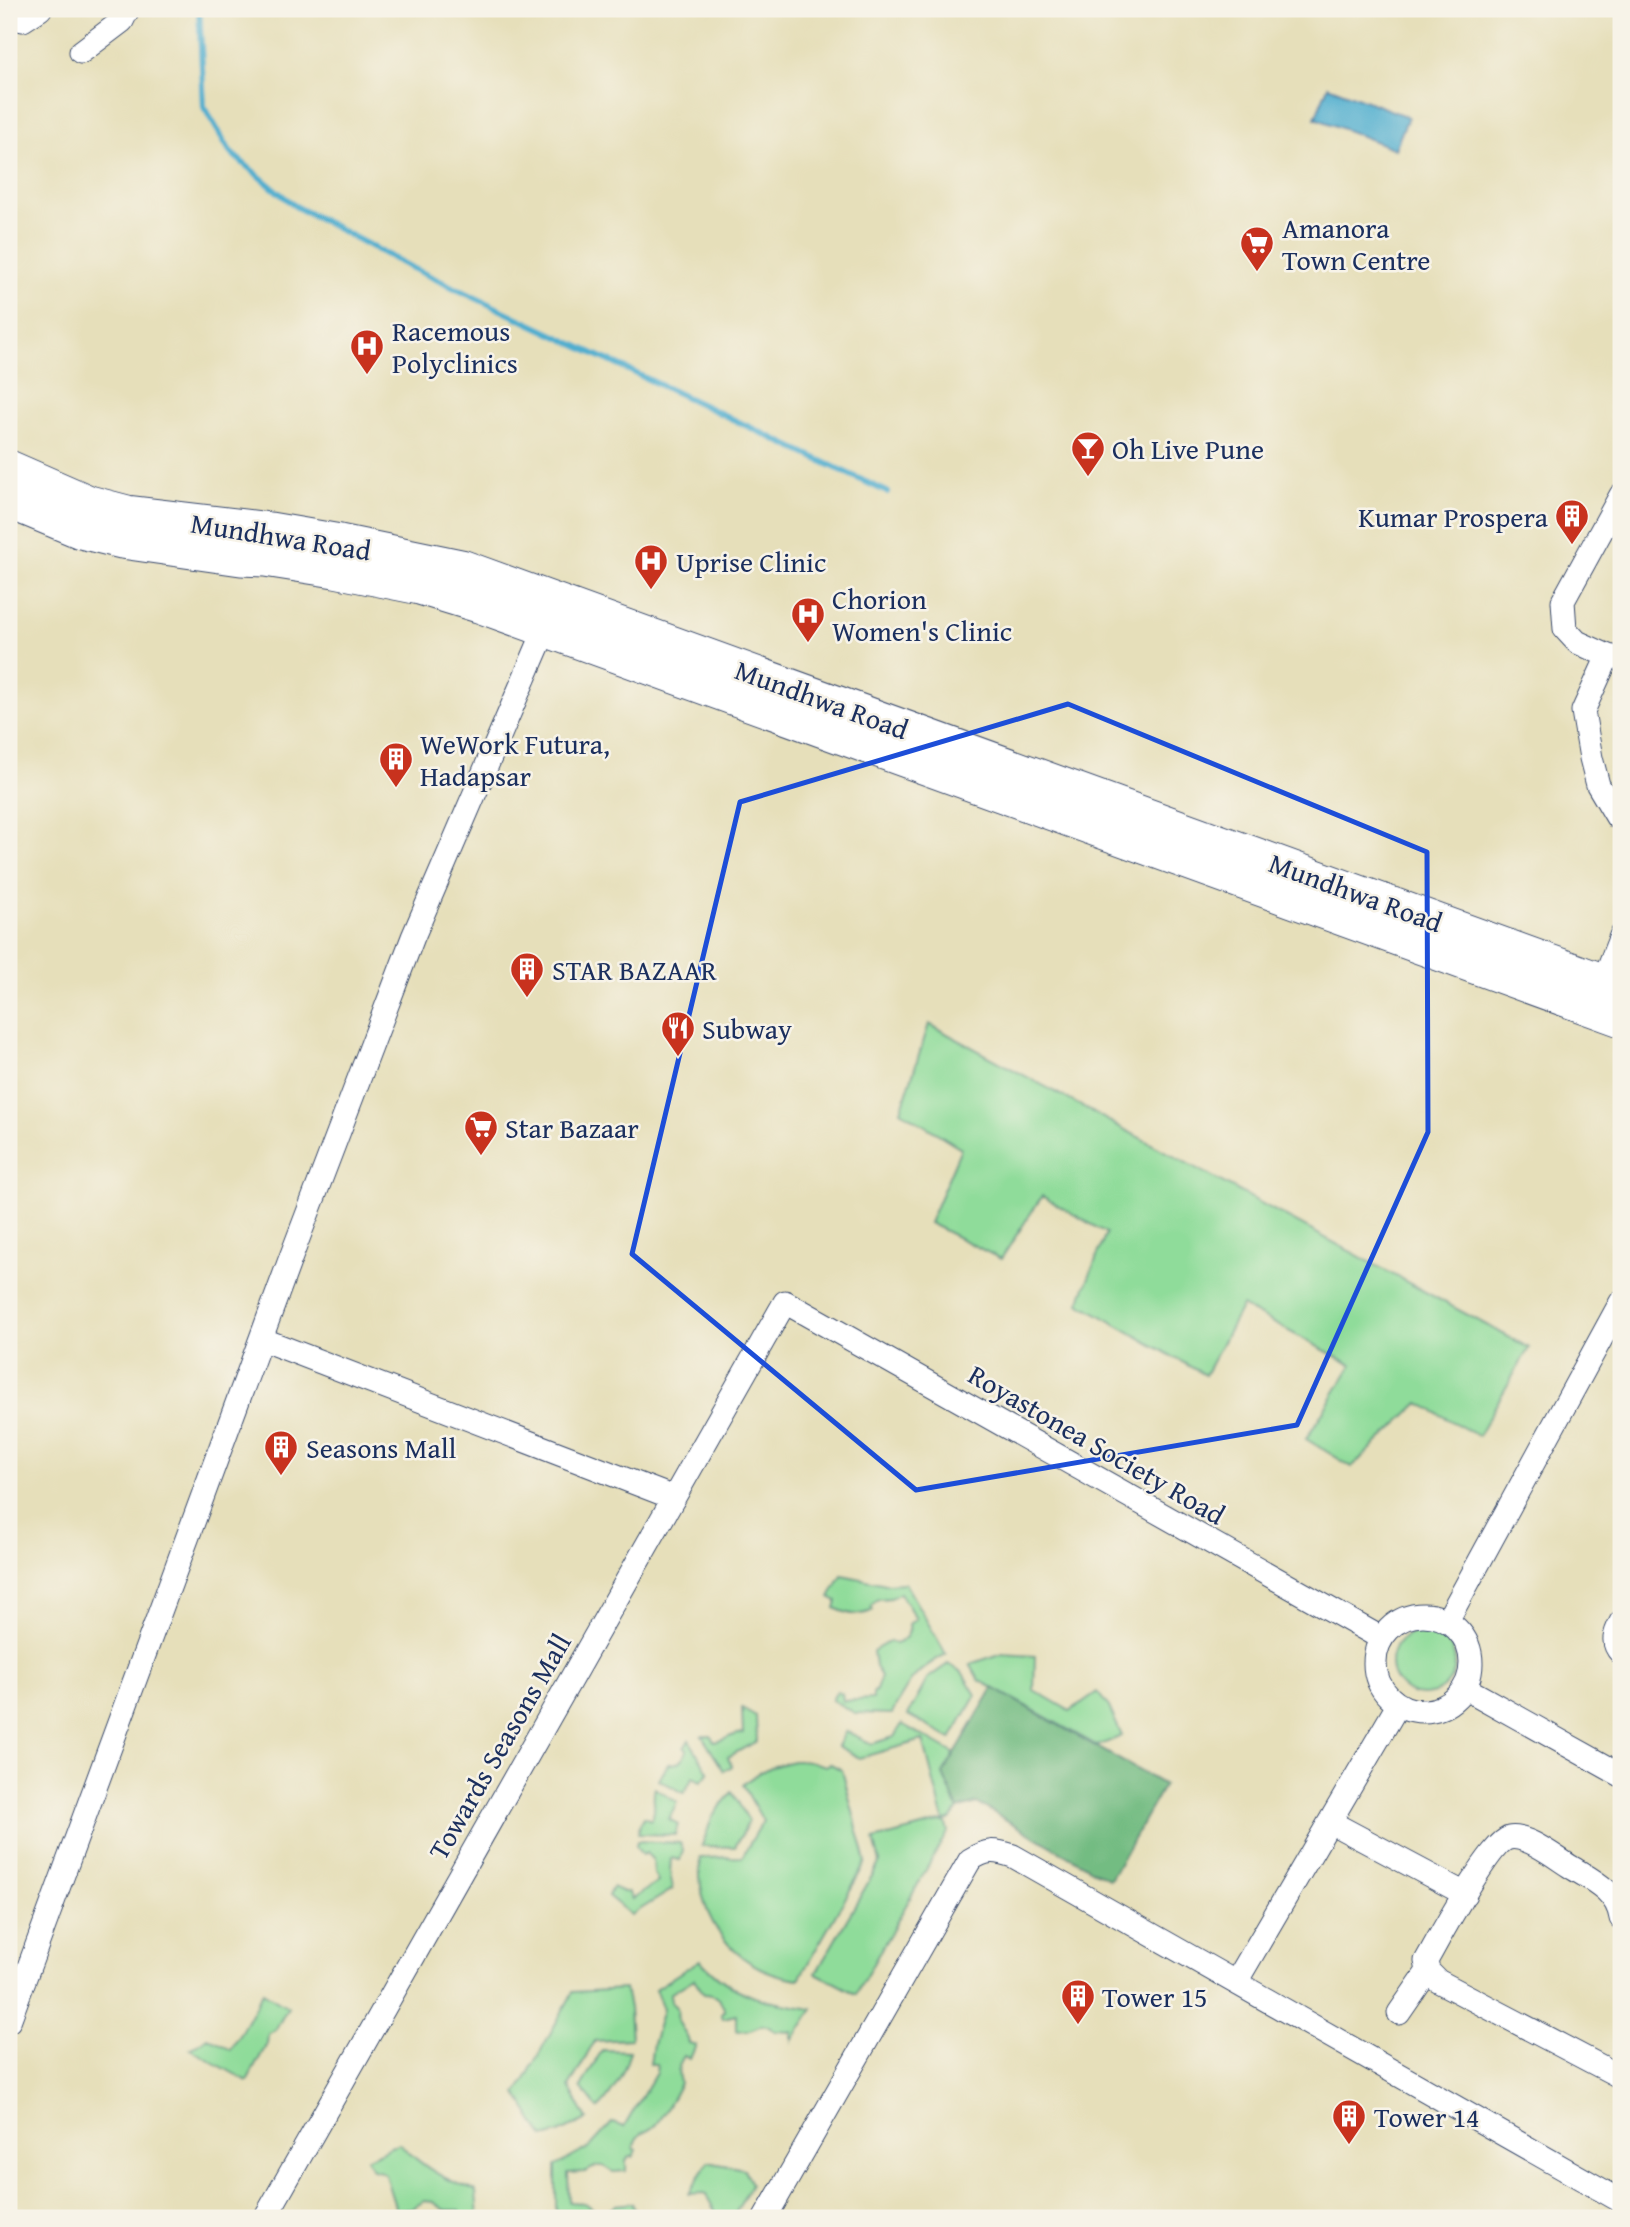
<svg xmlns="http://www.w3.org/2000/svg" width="1630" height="2227" viewBox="0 0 1630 2227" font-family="'Gentium Book Plus',serif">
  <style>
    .green { fill: #8fdc9a; stroke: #55867c; stroke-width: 2 }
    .forest { fill: #73bc82; stroke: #477670; stroke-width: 2 }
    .water { fill: #50aecf; stroke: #366e96; stroke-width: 2 }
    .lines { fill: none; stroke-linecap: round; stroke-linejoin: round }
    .stream { stroke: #50aecf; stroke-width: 6 }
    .minor-casing { stroke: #39496c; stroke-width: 25 }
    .trunk-casing { stroke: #39496c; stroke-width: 39 }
    .minor { stroke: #fff; stroke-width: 23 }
    .trunk { stroke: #fff; stroke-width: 37 }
    .marked { fill: none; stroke: #1d4ed8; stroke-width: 5; stroke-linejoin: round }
    .labels { text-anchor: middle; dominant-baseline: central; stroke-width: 5; stroke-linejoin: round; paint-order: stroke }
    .poi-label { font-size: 28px; fill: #1b2f5e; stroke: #f7f3e8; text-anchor: start }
    .street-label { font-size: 28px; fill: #1b2f5e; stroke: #f7f3e8 }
  </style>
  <rect width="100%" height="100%" fill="#f7f3e8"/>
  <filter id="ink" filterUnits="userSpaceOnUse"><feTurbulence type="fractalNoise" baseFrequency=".0143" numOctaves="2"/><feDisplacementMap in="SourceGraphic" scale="14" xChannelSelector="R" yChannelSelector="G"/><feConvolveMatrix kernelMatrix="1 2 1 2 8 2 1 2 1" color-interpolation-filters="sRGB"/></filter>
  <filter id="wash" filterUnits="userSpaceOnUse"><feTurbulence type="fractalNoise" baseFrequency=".00686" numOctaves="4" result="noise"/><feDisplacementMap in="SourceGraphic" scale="28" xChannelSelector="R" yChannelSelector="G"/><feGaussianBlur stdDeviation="1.57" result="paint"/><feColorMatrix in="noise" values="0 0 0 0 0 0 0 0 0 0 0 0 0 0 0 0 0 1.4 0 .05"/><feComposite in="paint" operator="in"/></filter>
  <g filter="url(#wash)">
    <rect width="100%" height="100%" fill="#e6dfba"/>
    <path class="green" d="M929,1024L1529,1348L1478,1436L1419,1403L1352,1467L1306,1439L1352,1365L1242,1306L1205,1375L1079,1303L1106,1233L1042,1196L1001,1259L929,1223L961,1148L901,1111Z
      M842,1575L886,1584L905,1583L946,1654C914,1671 908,1682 892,1714L855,1713L832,1700L837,1691L842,1693L843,1701L873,1699V1693L876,1690L881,1676L875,1667L873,1651L890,1641L895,1644C904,1641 911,1634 909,1624L916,1619L900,1593L891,1598L878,1599L871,1606L873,1610C860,1617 848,1615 835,1608L837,1601L830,1597Z
      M1391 1663a32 32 0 1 1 64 0a32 32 0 1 1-64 0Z
      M1000,1654L1035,1656L1034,1690L1070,1711L1097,1692L1109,1707L1122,1736L1098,1746L979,1680L970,1664Z
      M948,1664L962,1672L976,1695L951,1739L908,1715L928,1678Z
      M742,1708L756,1716L757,1741L728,1757L732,1766L724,1771L702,1736H711L714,1742C725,1740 733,1734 743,1733Z
      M902,1724L955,1754L943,1774L958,1809L951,1819L945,1821L948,1831L856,1994L816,1973L880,1862L874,1840L944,1821L923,1740L859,1758L838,1746L846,1731L872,1744L894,1737Z
      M689,1740L709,1773L701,1781L693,1777L684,1793L659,1780L668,1764C680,1764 683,1761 687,1750L684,1748Z
      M794,1761H808L826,1766L829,1763L842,1770L866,1862L799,1979C735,1971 696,1921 700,1858L742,1857L763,1821L743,1785C757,1771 774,1765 794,1761Z
      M655,1788L677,1802L669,1819L678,1824L675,1835L638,1834L640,1824L644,1817L651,1820C658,1808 651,1799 655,1788Z
      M732,1792L749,1821L735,1847L702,1846L713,1815Z
      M637,1841L680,1843L683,1850L680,1860L671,1858L670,1873L673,1889L631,1915L608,1896L612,1887L623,1892H628L632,1899L658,1882L654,1873L653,1860L646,1853L642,1855L636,1846Z
      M700,1960C733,1997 767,2002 813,2009L792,2041V2032L775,2031L767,2026L762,2025L750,2030L736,2031V2015L723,2018L721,2013L725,2011C721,2000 716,1994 704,1994L694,1979L670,1994L671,2001L678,2010C674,2024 687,2030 689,2043L696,2045L690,2059L684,2056C678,2065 677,2072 680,2083C673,2096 666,2112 656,2124C648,2134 635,2131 634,2148L637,2150L633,2157H629L626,2160V2171L613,2172L603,2166H597L585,2172L568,2173L569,2202L584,2203L596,2211L604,2212L615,2205L632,2203L638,2218H556V2166L590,2147L612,2123L624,2127L656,2073L657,2064H650L653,2044L663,2009L655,1989Z
      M625,1989L629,2008L631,2039L595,2041L569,2087L587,2119L559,2133L543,2137L517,2094L573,1992Z
      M263,1992L288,2007L276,2029L268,2034L267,2044L247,2081L190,2049L208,2037L231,2050Z
      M602,2050L630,2051C624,2074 614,2092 598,2109L581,2087Z
      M399,2143C422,2167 445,2180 476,2191L478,2218H460V2210H445L433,2202L424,2201L413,2208L396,2210L385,2175L381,2172L373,2170L366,2159Z
      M708,2162L744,2169L751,2184L733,2218H719L705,2193L689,2194Z"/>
    <path class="forest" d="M993,1688L1164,1785L1110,1880L977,1803L958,1809L943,1774Z"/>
    <path class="water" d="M1328,86L1408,117L1395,149L1315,118Z"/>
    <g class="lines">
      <path class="stream" d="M199,9L204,107L231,153L295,206L408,266L887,492"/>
    </g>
  </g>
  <g filter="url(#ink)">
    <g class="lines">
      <g class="minor-casing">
        <path id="minor" d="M9,17L23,20L40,9
          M81,52L122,21L128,9
          M1621,495L1563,601L1565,629L1577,642L1608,656L1621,658
          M1608,656L1583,711L1591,758L1598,785L1617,817
          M1603,982L1621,936
          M261,1339L674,1498
          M1375 1663a48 48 0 1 1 96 0a48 48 0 1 1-96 0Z
          M1447,1621L1621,1302
          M1621,1622C1615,1633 1611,1643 1621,1653
          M1465,1688L1621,1775
          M1330,1822L1465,1894
          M1621,1918C1617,1891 1592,1880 1571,1867C1556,1858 1527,1834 1509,1838C1490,1843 1438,1940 1426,1961L1428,1971L1438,1981L1621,2077
          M1236,1982L1398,1705
          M1399,2013L1428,1971
          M9,2021L291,1257L413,937L551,616
          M265,2218L785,1302L1381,1638
          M765,2218L970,1860C987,1849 994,1850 1013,1856L1621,2201"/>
      </g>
      <g class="trunk-casing">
        <path id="trunk" d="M9,469L89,504L127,514L270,531L340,543L461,568L1621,989
          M9,500L81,530L122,540L241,557L265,558L335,569L420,586L479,604L1621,1018"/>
      </g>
      <use href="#minor" class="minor"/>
      <use href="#trunk" class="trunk"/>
    </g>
  </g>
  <path class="marked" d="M1068,704L1427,852L1428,1132L1297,1425L916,1490L632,1254L740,802Z"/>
  <defs>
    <g id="supermarket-pin" transform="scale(1.75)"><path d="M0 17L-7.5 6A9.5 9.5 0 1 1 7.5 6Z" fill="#c8321e" stroke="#f7f3e8"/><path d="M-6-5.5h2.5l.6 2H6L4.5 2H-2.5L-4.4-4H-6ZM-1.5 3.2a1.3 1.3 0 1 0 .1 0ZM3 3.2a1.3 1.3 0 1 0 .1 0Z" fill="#fff"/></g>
    <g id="hospital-pin" transform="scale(1.75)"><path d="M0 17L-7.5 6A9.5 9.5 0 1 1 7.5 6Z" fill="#c8321e" stroke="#f7f3e8"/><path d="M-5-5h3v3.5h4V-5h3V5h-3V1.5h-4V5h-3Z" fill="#fff"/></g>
    <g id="bar-pin" transform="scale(1.75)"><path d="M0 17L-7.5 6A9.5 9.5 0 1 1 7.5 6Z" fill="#c8321e" stroke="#f7f3e8"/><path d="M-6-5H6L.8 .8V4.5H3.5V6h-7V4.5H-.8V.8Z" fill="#fff"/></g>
    <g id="building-pin" transform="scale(1.75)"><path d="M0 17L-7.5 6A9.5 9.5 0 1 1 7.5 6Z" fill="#c8321e" stroke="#f7f3e8"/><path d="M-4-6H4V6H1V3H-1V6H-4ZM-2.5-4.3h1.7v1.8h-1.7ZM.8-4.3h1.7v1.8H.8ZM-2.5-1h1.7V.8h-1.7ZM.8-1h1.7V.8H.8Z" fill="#fff"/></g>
    <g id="restaurant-pin" transform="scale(1.75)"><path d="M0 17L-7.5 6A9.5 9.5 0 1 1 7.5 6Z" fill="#c8321e" stroke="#f7f3e8"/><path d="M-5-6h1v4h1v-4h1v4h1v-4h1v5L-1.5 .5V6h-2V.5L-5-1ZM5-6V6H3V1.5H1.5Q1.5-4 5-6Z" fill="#fff"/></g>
  </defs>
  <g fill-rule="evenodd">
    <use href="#supermarket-pin" x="1257" y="243"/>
    <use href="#hospital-pin" x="367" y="346"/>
    <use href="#bar-pin" x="1088" y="448"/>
    <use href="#building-pin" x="1572" y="516"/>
    <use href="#hospital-pin" x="651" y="561"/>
    <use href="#hospital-pin" x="808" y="614"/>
    <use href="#building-pin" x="396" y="759"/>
    <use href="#building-pin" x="527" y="969"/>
    <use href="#restaurant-pin" x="678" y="1028"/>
    <use href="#supermarket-pin" x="481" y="1127"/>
    <use href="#building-pin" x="281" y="1447"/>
    <use href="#building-pin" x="1078" y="1996"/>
    <use href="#building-pin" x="1349" y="2116"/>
  </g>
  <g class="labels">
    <g class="poi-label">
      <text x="1282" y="227">Amanora<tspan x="1282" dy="32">Town Centre</tspan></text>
      <text x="392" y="330">Racemous<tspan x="392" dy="32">Polyclinics</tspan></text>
      <text x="1112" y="448">Oh Live Pune</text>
      <text x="1548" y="516" text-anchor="end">Kumar Prospera</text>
      <text x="676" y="561">Uprise Clinic</text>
      <text x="832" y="598">Chorion<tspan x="832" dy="32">Women's Clinic</tspan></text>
      <text x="420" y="743">WeWork Futura,<tspan x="420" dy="32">Hadapsar</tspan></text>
      <text x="552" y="969">STAR BAZAAR</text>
      <text x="702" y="1028">Subway</text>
      <text x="505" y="1127">Star Bazaar</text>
      <text x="306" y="1447">Seasons Mall</text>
      <text x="1102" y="1996">Tower 15</text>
      <text x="1374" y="2116">Tower 14</text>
    </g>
    <g class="street-label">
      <text transform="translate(281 536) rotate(9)">Mundhwa Road</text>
      <text transform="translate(822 699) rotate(20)">Mundhwa Road</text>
      <text transform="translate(1356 892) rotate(20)">Mundhwa Road</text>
      <text transform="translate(1097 1444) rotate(30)">Royastonea Society Road</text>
      <text transform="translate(499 1746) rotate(-60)">Towards Seasons Mall</text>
    </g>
  </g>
  <rect width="1630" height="2227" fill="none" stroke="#f7f3e8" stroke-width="35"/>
</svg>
